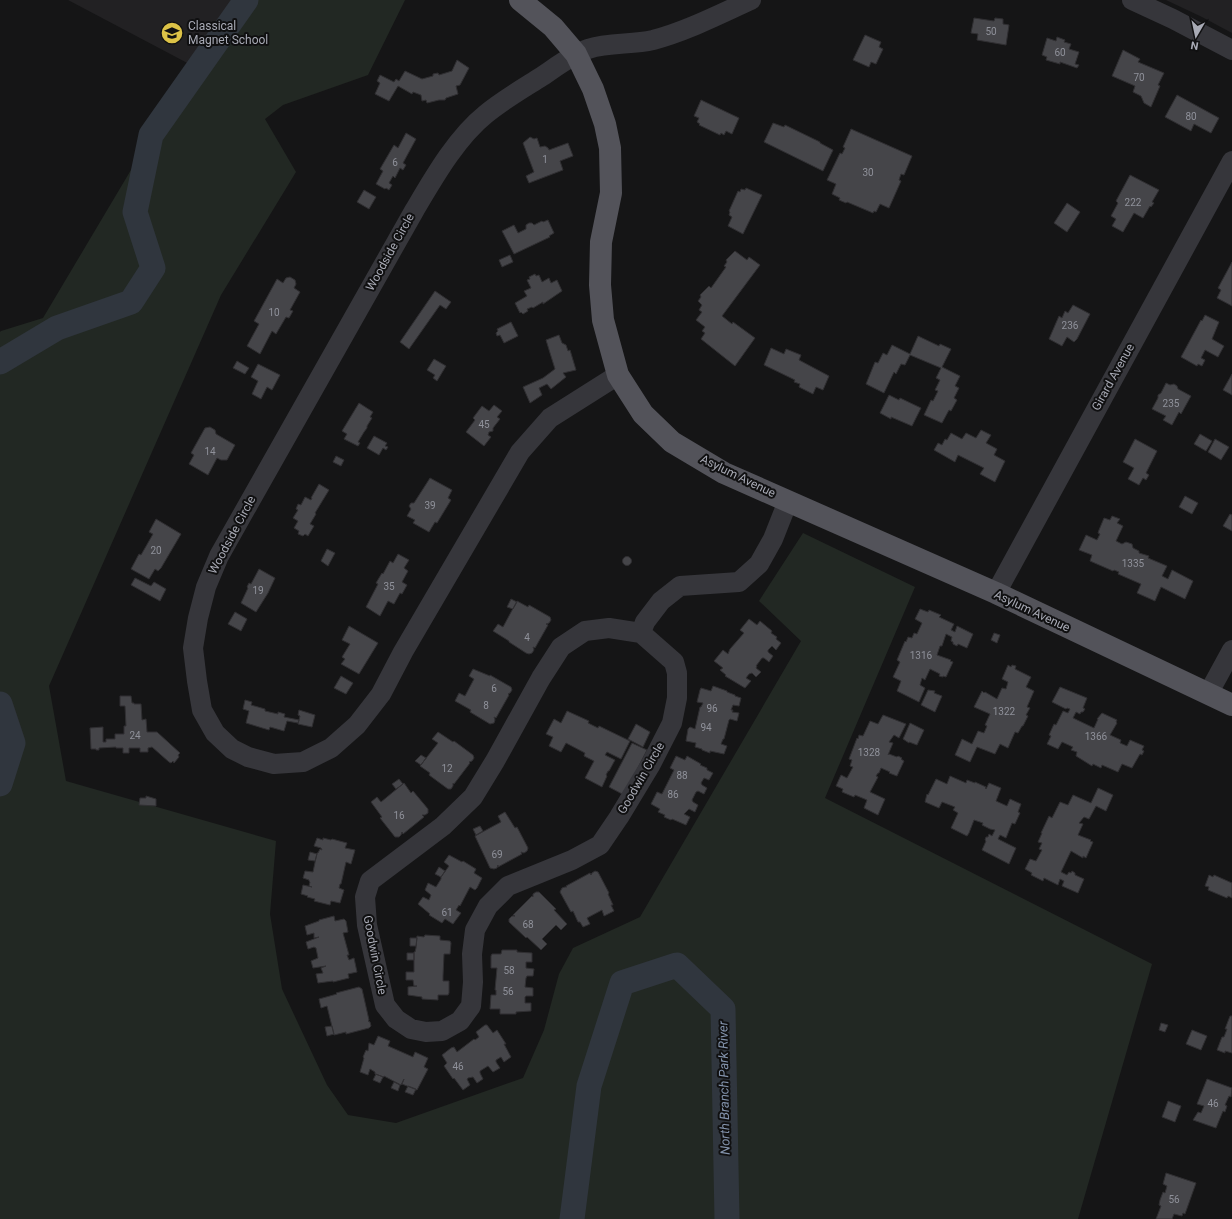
<svg xmlns="http://www.w3.org/2000/svg" width="1232" height="1219" viewBox="0 0 1232 1219" font-family="Roboto,sans-serif">
  <style>
    .built { fill: #222123 }
    .green { fill: #222823 }
    .lines { fill: none; stroke-linecap: round; stroke-linejoin: round }
    .river { stroke: #30363e; stroke-width: 25 }
    .building { fill: #454549; stroke: #302f32 }
    .minor { stroke: #36363b; stroke-width: 20 }
    .major { stroke: #53535a; stroke-width: 22 }
    .labels { text-anchor: middle; dominant-baseline: central; stroke-width: 4; stroke-linejoin: round; paint-order: stroke }
    .number-label { font-size: 10px; fill: #8f919a }
    .poi-label { font-size: 12px; fill: #a8aab5; stroke: #101011; text-anchor: start }
    .street-label { font-size: 12px; fill: #a8aab5; stroke: #101011 }
    .water-label { font-size: 13px; font-style: italic; fill: #8393ac; stroke: #101011 }
  </style>
  <rect width="100%" height="100%" fill="#151516"/>
  <path class="built" d="M68,0H232L193,66Z
    M1166,0H1232V33L1202,17Z"/>
  <path class="green" d="M232,0H405L368,75L283,105L265,119L296,172L221,295L49,686L66,781L276,841L270,914L282,989L327,1085L348,1115L396,1123L523,1078L544,1030L559,974L573,948L640,917L801,641L759,601L803,533L915,587L825,798L1152,964L1078,1219H0V332L1,331L43,318Z"/>
  <g class="lines">
    <path class="river" d="M0,362L57,328L131,302L153,268L135,212L151,135L246,0
      M0,704L13,743L0,784
      M572,1219L589,1086L622,983L677,965L723,1009L727,1219"/>
  </g>
  <path class="building" d="M974,18L994,21L995,18L1003,19V24L1009,25L1006,45L977,40L978,34L971,33Z
    M865,35L881,42L879,47L883,49L876,64L871,62L869,67L853,60Z
    M1057,37L1065,40L1064,42L1071,44L1069,49L1079,52L1075,64L1079,65L1077,68L1060,62V64L1046,60L1047,57L1042,55L1047,38L1056,41Z
    M1123,50L1140,59L1138,62L1164,73L1158,85L1160,86L1151,107L1144,103L1141,96L1133,92L1135,86L1112,76Z
    M457,60L469,68L460,85L456,86L458,94L446,98L445,100H439L427,103L426,100L422,101L421,95L413,92L412,94L398,86L389,101L375,94L380,83L377,81L380,75L394,82L396,79L399,81L405,71L422,79L433,76V74L438,73L439,75L452,71Z
    M1177,95L1219,118L1211,133L1194,124L1191,131L1165,117Z
    M701,100L739,118L732,134L726,131L724,135L721,133L720,135L699,125L700,124L697,122L699,118L694,116Z
    M773,123L784,127L785,125L820,142V143L833,150L823,171L764,142Z
    M851,129L912,156L904,175L901,174L899,180L901,181L889,208L880,204L876,212L874,211L873,213L847,202L846,203L839,200L840,198L832,194L836,184L827,180L840,153L842,154L845,148L843,147Z
    M406,133L416,139L403,163L406,165L403,170L400,168L395,178L393,176L389,183L392,185L389,190L386,188L385,189L376,184L383,171L380,169L394,145L398,148Z
    M530,137L534,139L537,138L540,147L545,146L548,148L549,150L568,143L573,156L560,161L563,170L529,183L526,176L534,172L523,143Z
    M1130,175L1159,190L1152,202L1154,203L1151,207L1150,206L1143,218L1134,213L1123,232L1112,226L1116,219L1111,216L1118,203L1116,201Z
    M746,188L762,195L743,234L728,226L732,217L729,215L730,212L729,211L738,191L740,192L741,189L745,190Z
    M364,190L376,197L369,209L357,202Z
    M1067,203L1080,212L1067,232L1054,223Z
    M548,220L554,233L549,236L550,237L514,254L502,231L514,225L518,233L526,229V225L529,223H532L534,225L542,221L543,222Z
    M735,251L747,260L749,257L760,265L722,316L732,324L733,322L755,338L735,366L701,339L705,333L702,331L705,327L696,320L702,312L699,310L702,305L698,301L701,297L700,295L709,286L711,288L726,267L724,266L727,262L726,260Z
    M510,255L513,262L502,267L499,260Z
    M1232,262V306L1217,298L1221,290L1218,288Z
    M535,274L536,276L539,275L542,282L549,278L551,283L557,280L562,291L543,304V302L533,308L532,307L527,309L528,311L523,314L521,312L520,313L515,303L527,296L524,291L531,288L527,280L530,279L529,277Z
    M290,277L295,280L296,284L294,288L300,292L290,310L293,311L289,318L286,317L276,334L272,331L260,354L247,346L259,324L254,321L277,279L283,283L286,278Z
    M435,291L451,302L446,309L440,305L409,349L400,342Z
    M1073,305L1090,314L1077,339L1074,342L1067,337L1062,346L1049,339L1059,316L1062,318L1065,311L1068,313Z
    M1205,315L1219,322L1212,339L1224,346L1218,357L1205,350L1201,358L1205,360L1202,366L1198,364L1197,366L1181,357L1201,320L1202,321Z
    M511,322L518,336L504,343L500,335L497,336L496,333L498,331L497,329Z
    M559,335L562,343L566,345L568,351L570,350L576,370L563,373L566,377L551,389L547,384L539,388L542,395L530,403L523,387L543,378L555,369L546,340Z
    M918,336L939,346L940,344L951,349L942,367L960,376L955,386L959,388L954,398L957,400L951,411L949,410L942,423L924,415L931,400L933,401L938,391L935,390L940,380L936,378L941,368L910,355L905,365L901,364L896,374L894,372L884,393L866,384L875,362L878,363L883,353L887,355L892,345L910,354Z
    M771,348L784,354L786,349L801,355L799,360L829,376L823,390L816,387L813,394L799,387L800,384L794,382L795,380L764,365Z
    M434,359L446,366L437,381L433,378L435,375L427,370Z
    M237,361L249,368L245,374L233,368Z
    M258,364L280,375L272,390L267,387L261,399L252,394L258,381L251,377Z
    M1232,374V395L1223,390Z
    M1166,383L1170,385L1174,384L1177,386L1178,389L1191,396L1181,414L1179,412L1172,425L1163,420L1166,416L1152,409L1158,398V395L1161,393Z
    M889,395L899,400L900,398L921,408L912,426L891,417V419L880,413Z
    M359,403L373,412L370,417L372,418L367,426V428L364,432L358,442L360,443L358,446L344,439L347,434L342,431Z
    M494,405L502,411L497,417L500,419L493,428V431L489,432L488,435L491,437L484,446L466,432L475,420L473,418L482,406L489,411Z
    M210,427L215,430L216,434L235,445L227,460H221L217,458L208,475L189,464L194,455L191,453L205,428Z
    M981,430L991,435L986,443L997,449L994,455L1005,461L995,482L980,474L984,468L958,455L955,462L934,450L938,443L942,445L945,439L947,440L951,433L962,439L966,433L976,438Z
    M1200,434L1212,441L1206,451L1194,444Z
    M374,436L387,443L385,446L388,447L386,450L383,448L379,455L367,448Z
    M1135,439L1157,451L1146,473L1149,475L1146,480L1143,478L1139,485L1128,479L1134,468L1123,462Z
    M1215,439L1229,447L1221,460L1208,452Z
    M336,456L344,460L341,466L333,462Z
    M430,478L452,490L448,498L451,500L437,523L435,522L429,532L413,523L415,520L407,516L411,509L409,506L411,503H414Z
    M319,484L329,490L315,513L316,514L310,524L314,526L308,536L305,534L303,536L298,534L299,531L294,528L298,521L293,518L298,510L296,509L298,504L301,505L305,497L311,500L312,498H311Z
    M1185,496L1198,503L1192,514L1179,507Z
    M1230,514L1232,515V531L1223,526Z
    M1112,516L1120,519L1117,523L1123,526L1116,541L1122,544L1126,542L1132,544L1133,548L1139,551V553L1149,556L1148,558L1167,566L1162,576L1168,579L1172,570L1193,581L1185,599L1161,587L1155,601L1137,593L1141,584L1118,574L1119,572L1114,570L1113,571L1090,561L1092,555L1079,550L1086,535L1097,540L1100,534L1098,533L1099,530L1104,518L1110,520Z
    M156,519L181,534L161,568L158,571L155,569L149,579L131,569L139,554L141,555L153,534L149,532Z
    M327,549L335,553L328,566L321,561Z
    M398,554L409,560L404,568L408,571L402,582L407,585L402,594L400,593L394,604L388,601L380,616L366,607L378,584L376,583L382,573L383,574L390,561L393,563Z
    M622.5 561a4.5 4.5 0 1 1 9 0a4.5 4.5 0 1 1-9 0Z
    M259,569L275,578L268,593L256,612L241,603L248,588L247,587L249,583L251,584Z
    M135,578L151,586L154,582L166,589L160,601L131,585Z
    M511,599L517,602L513,609L507,607Z
    M517,601L528,607L529,605L550,617L551,620L549,623L546,624L548,625L535,648L533,647L534,650L532,653L529,654L526,653L509,642V641L493,631L498,624L503,627Z
    M920,609L928,612L929,610L941,615L939,617L954,624L951,630L955,632L957,626L973,634L967,648L958,644L957,646L953,644V642L951,641L952,637L946,634L942,646H940L937,655L951,660L950,661L953,662L946,677L943,676V677L939,676L940,674L930,669L925,680L922,678L920,685L925,688L919,702L897,691L901,681L893,677L900,662L897,660L905,641L906,642L908,637L912,638L914,633L917,634L922,623L915,619Z
    M235,612L247,619L241,631L228,624Z
    M749,619L757,625L760,621L772,631L771,633L777,637L776,639L781,643L776,650L772,646L768,650V652L773,656L769,662L764,658H762L756,666H757L756,668L761,672L756,677L752,673L749,674L746,678L751,681L745,688L725,676L726,675L720,670L723,668L714,661L723,650L728,654L730,649L744,633L740,630Z
    M349,626L378,643L359,674L341,664L345,659L342,657L350,644L342,640Z
    M994,633L1000,635L997,643L991,640Z
    M1008,665L1011,667L1012,665L1016,666L1015,669L1031,677L1026,687L1034,691L1027,707L1030,708L1026,715L1028,716L1023,726H1022L1018,733L1015,732L1008,748L1000,744L995,754L977,747L970,762L955,755L962,739L972,744L978,731L984,733L987,726L985,725L990,714L974,707L982,691L984,693L985,692L997,699L1002,688L1006,689L1008,682L1002,679Z
    M473,669L490,676V675L511,687L512,690L510,693L508,694L509,695L496,718L494,717L495,720L494,723L490,724L470,712L471,710L455,701L459,693L465,696L474,679L469,676Z
    M341,676L353,683L346,694L334,688Z
    M713,686L727,691V692L735,695V696L741,698L739,706L733,705L731,710H733L732,712L739,713L737,721L730,719L729,720L724,739H723L721,744L727,746L724,754L710,751V753L702,750V749L695,747L696,743L686,741L688,729L690,727L695,729L700,707H701L703,703L697,702L700,690L701,688L711,691Z
    M1060,687L1087,698L1083,708L1085,709L1083,712H1081L1080,714L1076,712L1073,718L1094,728L1098,719H1097L1102,713L1117,720L1116,722L1117,723L1110,735L1121,740L1120,743L1127,746L1130,740L1144,746L1142,750L1144,751L1142,755L1140,754L1132,768L1122,764L1118,772L1102,765L1101,768L1093,764L1092,766L1076,756L1077,752L1071,750L1073,747L1062,742L1058,749L1047,744L1051,736L1049,735L1054,724L1056,725L1063,711L1068,713L1070,709L1067,708L1066,709L1052,702Z
    M928,690L935,691L934,693L942,696L935,712L921,705Z
    M120,696H131L132,703H134V704H141L142,720L146,719L147,732H157L180,753L178,755L179,757L174,763L173,761L171,763L169,762L152,747L148,748V752H140V748H129V753H123V748H116V747L99,748V750H96V749H91L90,728L103,727V742H106V739H115V734H124V726H126L125,706H120Z
    M245,700L252,702L251,705L265,709V711L278,714V712L285,714L284,717L299,720L298,723L287,721L284,731L270,727L269,730L246,723L249,711L243,709Z
    M299,710L315,715L312,727L298,724L300,716L298,715Z
    M567,711L589,721L588,723L598,728L599,726L630,741L621,759L607,752L605,755L615,760L609,771H608L606,775L607,776L602,787L585,778L594,761L584,756L585,753L566,743L561,752L549,746L553,737L546,734L554,719L561,723Z
    M883,715L906,724L899,738L894,735L889,742L893,743L888,755L889,754L897,757L898,756L902,758L901,759L904,761L897,776L889,773L890,772L881,768L879,773H878L876,776L878,777L870,792L885,799L878,815L864,808L867,800L855,795L854,797L842,792L843,789L836,786L841,775L847,778L853,767L850,766L852,760L849,759L857,738L858,739L859,735L863,736L870,721L878,724Z
    M910,723L924,730L917,745L909,742V743L903,739Z
    M636,724L650,732L643,747L628,739Z
    M438,732L453,742L454,741L473,755L474,758L472,761L469,762L470,763L454,784L453,783V786L451,789H448L429,775L430,773L420,766L438,743L432,739Z
    M632,743L647,750L624,795L609,787Z
    M421,755L426,758L421,765L415,761Z
    M676,756L685,760L687,756L701,764L700,765L707,768V770L713,773L709,780L704,778L701,783L702,785L707,788L704,794L698,791L696,792L692,800L693,802L698,805L695,812L689,809L684,814L690,817L686,825L672,819L671,820L664,817L665,815L658,812L660,809L651,804L657,792L662,794L674,770L670,768Z
    M950,776L966,783L967,780L975,783V782L986,787L985,788L986,789L989,783L1001,788L996,801L1007,806L1010,799L1021,804L1018,812L1020,813L1015,824L1012,823L1006,838L1000,835L998,839L1016,848L1009,864L982,850L986,841L985,840L986,837H988L989,834L992,836L995,830L990,829L982,825L983,823L974,820L969,833L967,836L951,828L958,813L953,810L955,807L942,802L939,808L925,802L927,794L928,795L936,779L947,784Z
    M399,779L403,784L396,789L392,784Z
    M404,783L411,793L413,791L428,809V813L425,815H422L424,817L403,834L402,832L401,835L399,837H395L380,818L382,817L371,802L377,797L381,802Z
    M1098,788L1113,795L1106,811L1096,806L1089,819L1084,817L1079,823L1083,824L1078,835L1091,840L1090,841L1093,842L1086,858L1083,856V858L1071,851L1061,872L1067,875L1069,872L1071,873L1072,871L1075,873V875L1084,879L1078,893L1062,886L1064,881L1060,879L1058,885L1044,878L1043,881L1031,875L1032,873L1025,869L1030,859L1036,861L1042,850L1039,849L1042,843L1038,842L1042,833H1041L1049,816L1052,818L1060,802L1068,805L1073,795L1091,803Z
    M146,796L156,799V806L139,805L140,798H146Z
    M505,812L515,828L517,827L528,848L527,851L524,853L521,852L522,854L498,867V865L497,868L494,869L490,868L475,836L501,822L498,816Z
    M480,826L483,831L476,835L473,829Z
    M317,838L323,840V838L331,840L332,839L347,843L345,848L355,850L351,864L346,862L341,884H340L339,888L344,890L340,903L331,901L330,905L314,901L315,899L307,897L308,896L301,894L303,885L312,887L309,886L310,882L309,881V880L303,878L305,871L313,872L317,853H318L320,849L322,850L321,848L314,846Z
    M310,852L317,854L315,861L308,860Z
    M449,855L462,862L463,861L476,869L474,873L482,878L477,888L475,890L470,887L460,906L459,905L456,910L461,913L453,924L445,919L442,923L429,915L430,914L418,904L423,897L429,900L431,895L425,890L428,883L436,887L441,879V877L449,866L444,862Z
    M439,867L445,871L441,877L435,874Z
    M595,871L598,872L609,893L608,894L613,905H611L614,911L604,916L602,910L587,918L590,924L583,927L580,922H578L573,911L571,912L560,892L562,888L565,887H567L566,886L590,873L591,875L592,873Z
    M1209,875L1213,877L1214,875L1232,883V898L1228,896L1227,898L1208,890L1209,887L1205,886Z
    M536,892H539L556,909L554,910L567,924L561,930L556,925L542,939L547,944L541,950L527,937L526,938L509,922V919L512,916H515L513,915L532,896L533,897V894Z
    M334,916L335,921L344,919L346,921L348,932L343,933L349,955H347L349,960L354,958L357,972L348,974L349,978L333,982V981L318,983L316,974L323,973L321,968L326,966L313,968L311,961L318,958L316,948L314,947L308,949L306,942L319,937L314,938V933L307,935L305,926L319,921V920Z
    M425,935L440,936V940L450,941L451,943L450,954H444L443,976V981H449V993L448,995H438V1000L422,999V997L408,995V987L417,986H414L413,980H406V972H414V952H415L416,948L417,936L424,937Z
    M410,938H417L416,946H410Z
    M502,950H517V952L532,953V962H526V968L534,969L533,976H527L526,978L525,987L533,988V996H526L525,997V1003H531V1011L516,1012V1014H500V1009H490L491,995H496V990H495L497,968H491V956L492,954H501Z
    M407,953H414V960H407Z
    M359,987L362,989L369,1020L368,1021L370,1022L371,1026L369,1028L346,1034V1032L334,1035L327,1006L321,1008L319,999L337,994L336,993Z
    M1230,1016H1232V1053L1225,1051V1053L1217,1050L1222,1037H1224L1227,1029H1225Z
    M1161,1023L1168,1025L1165,1032L1159,1030Z
    M485,1025H487L493,1033L497,1030L506,1044H504L511,1057L504,1062L501,1057L496,1060V1062L500,1068L493,1072L488,1066L480,1071V1073L483,1079L477,1083L473,1077L468,1078L467,1079L470,1085L463,1090L454,1078L453,1079L444,1066L447,1063L442,1055L451,1048L454,1047L457,1052L474,1039L475,1040L479,1037L476,1032Z
    M332,1026L334,1034L327,1036L325,1027Z
    M1192,1030L1207,1036L1201,1050L1186,1044Z
    M378,1036L390,1041L388,1046L413,1057L415,1052L428,1058L424,1067L428,1069L417,1090L402,1084L404,1079L401,1085L384,1076V1077L375,1074V1072L370,1069L368,1075L360,1072L364,1058L363,1057L366,1050L368,1051L369,1043L374,1045Z
    M376,1074L383,1077L380,1083L373,1080Z
    M1207,1079L1232,1088L1231,1097L1229,1096L1225,1105L1227,1106L1225,1112L1223,1111L1216,1128L1193,1120L1198,1112L1201,1113L1204,1106L1197,1104Z
    M394,1082L400,1085L398,1091L391,1088Z
    M408,1086L416,1089L413,1095L405,1092Z
    M1168,1101L1181,1106L1175,1122L1162,1117Z
    M1166,1173L1196,1183L1185,1214L1183,1213L1182,1216L1174,1214L1172,1219H1156L1161,1206L1159,1205L1160,1200L1163,1192L1165,1193L1167,1186L1163,1184Z"/>
  <g class="lines">
    <path class="minor" d="M1132,0L1173,19L1232,50
      M618,375L550,418L520,452L403,652L381,694L357,725L331,748L303,762L274,764L248,757L232,749L215,733L202,710L197,681L193,648L198,618L206,587L219,556L414,211C433,179 456,138 486,114C503,100 522,89 541,77C556,67 571,55 588,49C609,42 632,45 653,40C687,31 720,14 751,0
      M996,593L1232,161
      M641,633L674,662L677,673V698L672,723L651,764L619,817L600,845L572,860L508,886L488,906L475,930L472,954L473,982L471,1006L460,1021L442,1031L426,1032L411,1029L396,1019L385,1005L367,925L365,897L370,881L443,826L473,797L495,761L541,678L561,647L585,631L609,628L641,633L645,622L661,601L680,586L739,582L759,564L773,539L788,501
      M1208,694L1232,650"/>
    <path class="major" d="M520,0L553,27L576,54L593,89L605,124L610,148L611,193L601,242L600,285L603,320L618,375L643,414L672,442L724,473L996,593L1232,705"/>
  </g>
  <defs>
    <g id="school-disc" transform="scale(1.15)"><circle r="9.5" fill="#dcc247" stroke="#101011"/><path d="M0-5L7-2L0 1L-7-2ZM-4 1L0 2.5L4 1V4Q0 6-4 4Z" fill="#111"/></g>
  </defs>
  <g fill-rule="evenodd">
    <use href="#school-disc" x="172" y="33"/>
  </g>
  <g class="labels">
    <g class="number-label">
      <text x="991" y="31">50</text>
      <text x="1060" y="52">60</text>
      <text x="1139" y="77">70</text>
      <text x="1191" y="116">80</text>
      <text x="545" y="159">1</text>
      <text x="395" y="162">6</text>
      <text x="868" y="172">30</text>
      <text x="1133" y="202">222</text>
      <text x="274" y="312">10</text>
      <text x="1070" y="325">236</text>
      <text x="1171" y="403">235</text>
      <text x="484" y="424">45</text>
      <text x="210" y="451">14</text>
      <text x="430" y="505">39</text>
      <text x="156" y="550">20</text>
      <text x="1133" y="563">1335</text>
      <text x="389" y="586">35</text>
      <text x="258" y="590">19</text>
      <text x="527" y="637">4</text>
      <text x="921" y="655">1316</text>
      <text x="494" y="688">6</text>
      <text x="486" y="705">8</text>
      <text x="712" y="708">96</text>
      <text x="1004" y="711">1322</text>
      <text x="706" y="727">94</text>
      <text x="135" y="735">24</text>
      <text x="1096" y="736">1366</text>
      <text x="869" y="752">1328</text>
      <text x="447" y="768">12</text>
      <text x="682" y="775">88</text>
      <text x="673" y="794">86</text>
      <text x="399" y="815">16</text>
      <text x="497" y="854">69</text>
      <text x="447" y="912">61</text>
      <text x="528" y="924">68</text>
      <text x="509" y="970">58</text>
      <text x="508" y="991">56</text>
      <text x="458" y="1066">46</text>
      <text x="1213" y="1103">46</text>
      <text x="1174" y="1199">56</text>
    </g>
    <g class="poi-label">
      <text x="188" y="26">Classical<tspan x="188" dy="14">Magnet School</tspan></text>
    </g>
    <g class="street-label">
      <text transform="translate(390 252) rotate(-61)">Woodside Circle</text>
      <text transform="translate(1113 377) rotate(-61)">Girard Avenue</text>
      <text transform="translate(738 476) rotate(26)">Asylum Avenue</text>
      <text transform="translate(232 535) rotate(-62)">Woodside Circle</text>
      <text transform="translate(1032 611) rotate(25)">Asylum Avenue</text>
      <text transform="translate(641 778) rotate(-60)">Goodwin Circle</text>
      <text transform="translate(375 955) rotate(79)">Goodwin Circle</text>
    </g>
    <g class="water-label">
      <text transform="translate(724 1088) rotate(-91)">North Branch Park River</text>
    </g>
  </g>
  <g transform="translate(1196 36) rotate(189)" stroke="#101011" stroke-width="3" paint-order="stroke">
  <path d="M0-3L7 15L0 10L-7 15Z" fill="#a8aab5"/>
  <text y="-6" font-size="11" font-weight="bold" text-anchor="middle" fill="#a8aab5">N</text>
  </g>
</svg>
